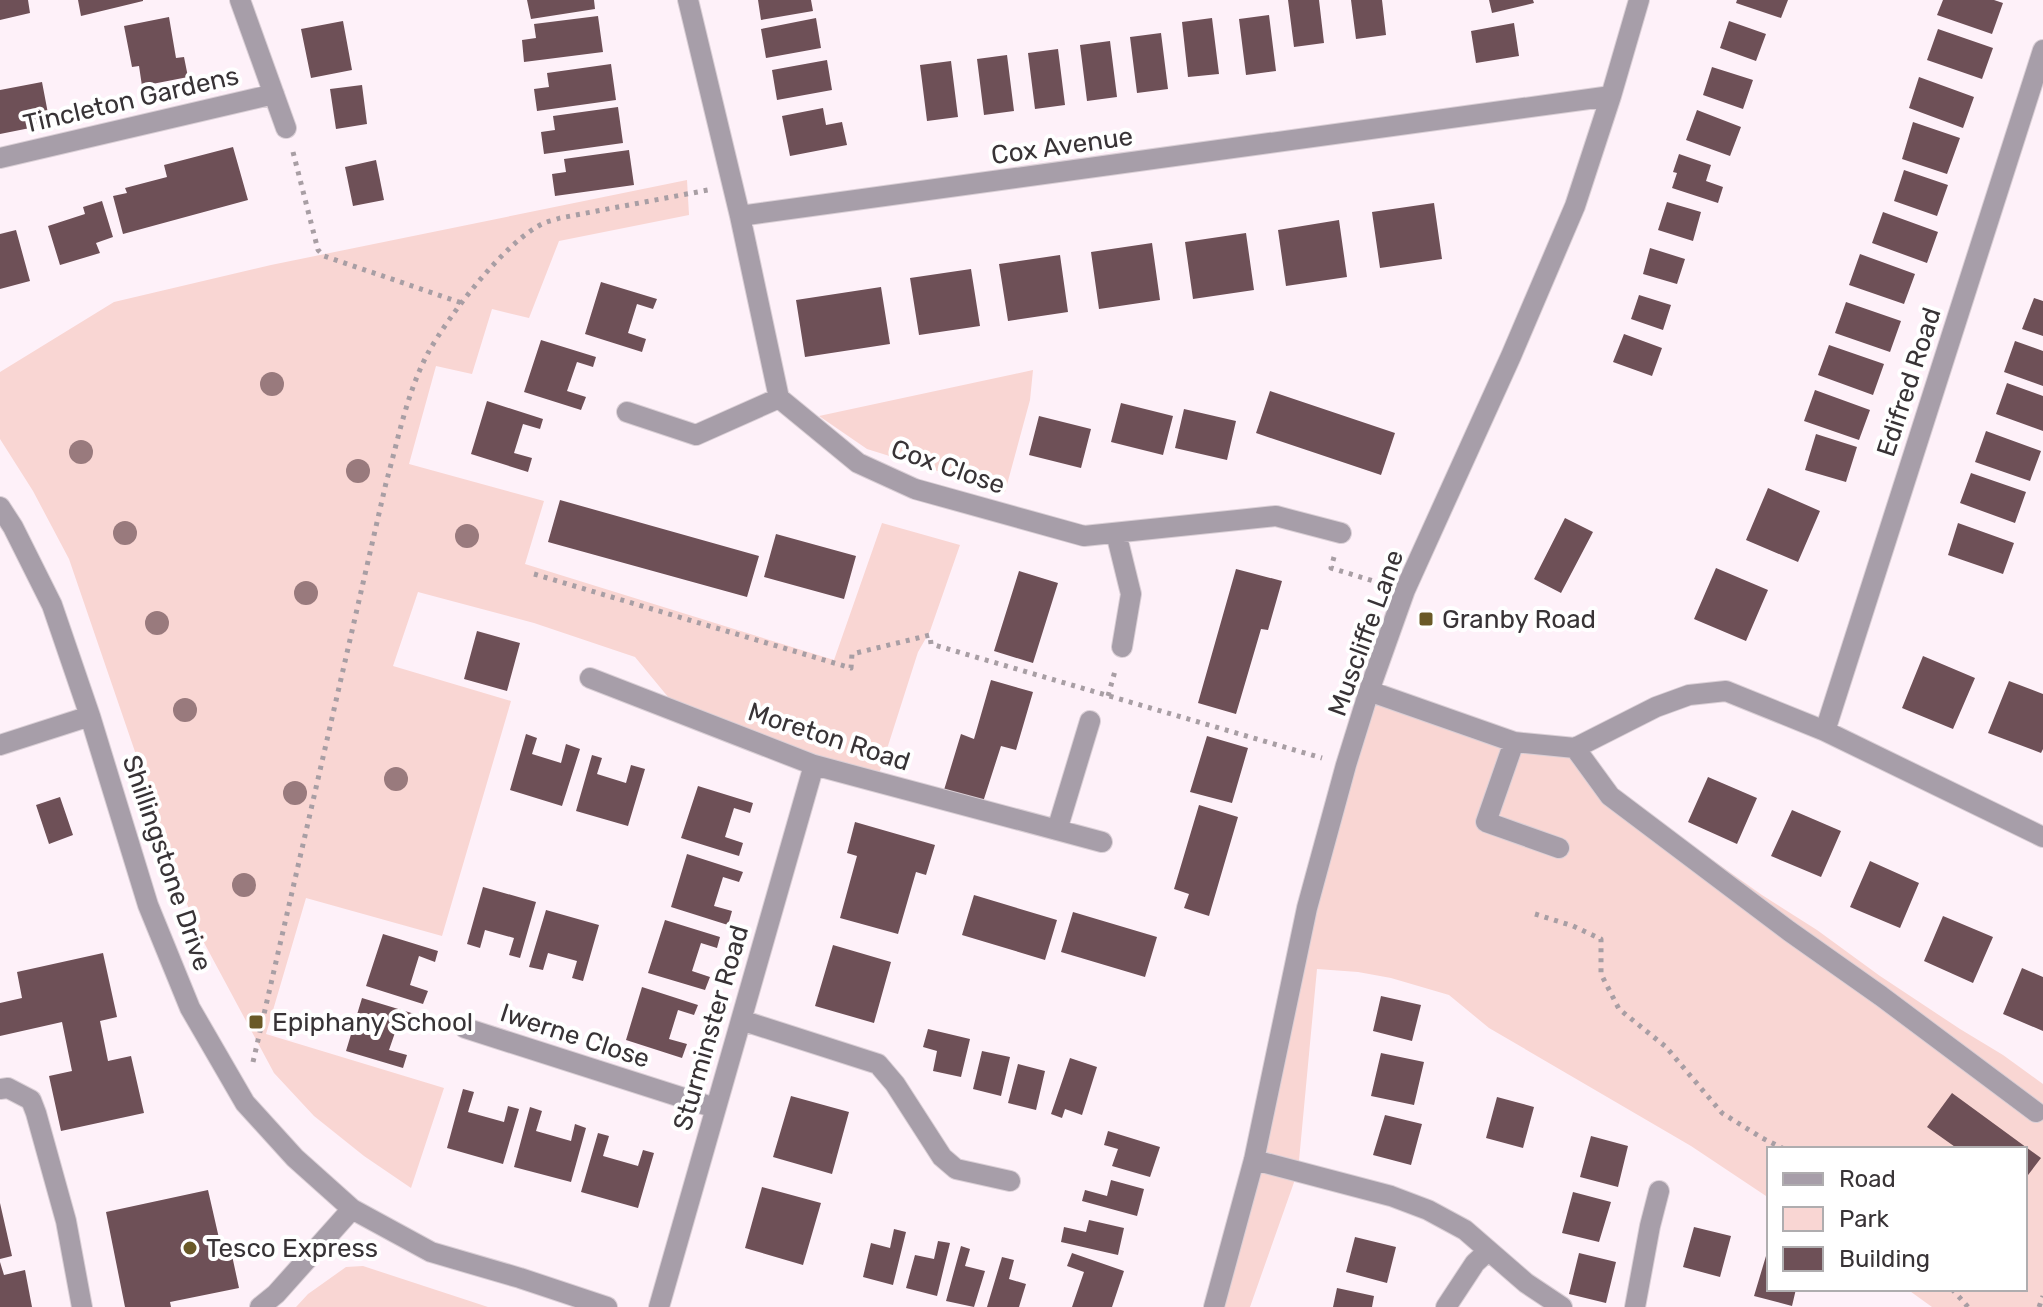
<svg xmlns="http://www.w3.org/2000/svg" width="2043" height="1307" viewBox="0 0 2043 1307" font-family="Rubik,sans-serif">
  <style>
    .green { fill: #f9d6d3 }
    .building { fill: #6e5057 }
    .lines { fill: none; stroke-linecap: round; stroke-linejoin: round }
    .minor-casing { stroke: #dacfd6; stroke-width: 22 }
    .path { stroke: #a89ea4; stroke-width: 5; stroke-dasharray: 4 6; stroke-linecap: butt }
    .minor { stroke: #a79ea9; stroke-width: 20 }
    .tree { fill: #997a7d }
    .poi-dot { fill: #6a5927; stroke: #fff; stroke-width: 3 }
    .labels { text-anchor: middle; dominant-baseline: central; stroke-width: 8; stroke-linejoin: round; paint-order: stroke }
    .street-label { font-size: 26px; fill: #383336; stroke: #fff }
    .poi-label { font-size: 26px; fill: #383336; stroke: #fff; text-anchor: start }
  </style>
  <rect width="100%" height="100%" fill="#fef1f9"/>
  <path class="green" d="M687,180L689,215L559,241L529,318L492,309L472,374L436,366L409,464L544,501L525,564L834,660L882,523L960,545L930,631L918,652L879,774L815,762L678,709L635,657L534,623L418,592L393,666L511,701L442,936L306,898L266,1034L444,1088L411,1188L364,1156L314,1116L274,1073L194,924L69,559L33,491L0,439V372L114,302L271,265Z
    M1033,370L1030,400L1005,492L867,449L819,416Z
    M1369,691L1418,708L1575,748L1610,796L1683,839L1762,895L1817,930L1880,976L1960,1029L2003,1055L2043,1084V1307H1932L1907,1289H2025V1149H1769V1198L1691,1146L1489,1028L1449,995L1391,978L1358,972L1317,969L1298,1171L1250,1307H1212Z
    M363,1266L488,1307H296L308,1294L346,1267Z"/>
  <path class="building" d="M0,0H28L30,13L0,20Z
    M78,0H143V1L81,16Z
    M527,0H594L595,9L531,19Z
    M758,0H811L813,11L761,20Z
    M1288,0H1319L1324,43L1294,47Z
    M1351,0H1382L1386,35L1356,39Z
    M1489,0H1533L1534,3L1492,13Z
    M1737,0H1788L1781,18L1736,3Z
    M1943,0H1994L2003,3L1992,34L1937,15Z
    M1269,15L1276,71L1246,75L1239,19Z
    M598,16L603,52L524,62L522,40L536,38L534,24Z
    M169,17L176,58L184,57L188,77L142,86L139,66L132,67L124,26Z
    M816,18L821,48L766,58L761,29Z
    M1212,18L1219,74L1188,77L1182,22Z
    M343,21L352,70L311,78L301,29Z
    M1729,21L1766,34L1756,61L1720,48Z
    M1514,23L1519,56L1476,63L1471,31Z
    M1938,29L1993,48L1982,79L1927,60Z
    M1161,33L1168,89L1137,93L1130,37Z
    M1110,41L1117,97L1087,101L1080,45Z
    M1058,49L1065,105L1035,109L1028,53Z
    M1007,55L1014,111L984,115L977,59Z
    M827,60L832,90L777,100L772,70Z
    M951,61L958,117L927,121L920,65Z
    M611,64L616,100L537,111L534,89L549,87L547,73Z
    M1712,67L1753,80L1743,109L1703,95Z
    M1919,77L1974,97L1963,128L1909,108Z
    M42,82L50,124L0,134V90Z
    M362,85L367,124L336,129L330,89Z
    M618,107L623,143L544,154L541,132L555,130L553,116Z
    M823,108L826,125L842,122L847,145L790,156L782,116Z
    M1697,110L1741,127L1730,156L1686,140Z
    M1913,122L1960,138L1947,174L1902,159Z
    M233,147L248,200L123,234L113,196L127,193L125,188L167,177L164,165Z
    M629,150L634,185L555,196L552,174L566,172L564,159Z
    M1679,154L1711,165L1706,181L1723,187L1718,203L1672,188L1677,173L1673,172Z
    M376,160L384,200L353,206L345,167Z
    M1904,170L1948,185L1937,216L1894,201Z
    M102,201L113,237L96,243L100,253L60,265L48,226L85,214L83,207Z
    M1667,202L1701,212L1693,241L1658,230Z
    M1434,203L1442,259L1380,268L1372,212Z
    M1883,212L1938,232L1927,263L1872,243Z
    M1339,220L1347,277L1286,286L1278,230Z
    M16,230L30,281L0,289V234Z
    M1246,233L1254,290L1193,299L1185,242Z
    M1152,243L1160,300L1099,309L1091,252Z
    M1650,248L1685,259L1677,284L1643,274Z
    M1860,254L1915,274L1904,304L1849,285Z
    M1060,255L1068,312L1008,321L999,264Z
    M971,269L980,326L919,335L910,278Z
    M601,282L657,299L653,309L637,304L628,333L646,339L642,352L585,334Z
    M881,287L890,344L805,357L796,300Z
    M1639,295L1671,305L1663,330L1631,319Z
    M2034,298L2043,301V336L2022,329Z
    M1846,302L1901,321L1890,352L1835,333Z
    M1624,334L1662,348L1652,376L1613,362Z
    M541,340L596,357L593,367L577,362L567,391L586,397L581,410L524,392Z
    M2015,341L2043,351V386L2004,372Z
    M1829,345L1884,364L1873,395L1818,375Z
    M2007,383L2043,396V431L1996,414Z
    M1815,390L1870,410L1859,440L1804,421Z
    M1270,391L1395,433L1381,475L1256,433Z
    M487,401L543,419L540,429L523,424L514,453L532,458L528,472L471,454Z
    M1121,403L1173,416L1163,455L1111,442Z
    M1184,409L1236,421L1227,460L1175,448Z
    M1039,416L1091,429L1081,468L1029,455Z
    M1986,431L2041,451L2030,481L1975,462Z
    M1816,434L1857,447L1846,482L1805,470Z
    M1971,473L2026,492L2015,523L1960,503Z
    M1768,488L1820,511L1798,562L1746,540Z
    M560,500L759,556L747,597L548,542Z
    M1565,518L1593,532L1561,593L1534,579Z
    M1958,523L2014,543L2003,574L1948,555Z
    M776,534L856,556L844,599L764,577Z
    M1716,568L1768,590L1746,641L1694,619Z
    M1236,569L1282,581L1268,630L1261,629L1236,714L1198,703Z
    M1019,571L1058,583L1033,663L994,651Z
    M477,631L520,643L507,691L464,679Z
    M1923,656L1975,678L1953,729L1902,708Z
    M991,680L1033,692L1016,750L1001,746L983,802L944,790L961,734L974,739Z
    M2009,681L2043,694V749L2041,753L1988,733Z
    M526,734L537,738L532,754L561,763L566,744L580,749L562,806L510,790Z
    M1207,736L1248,748L1232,803L1190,792Z
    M592,755L602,758L597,774L626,783L631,765L645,769L628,826L576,811Z
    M1708,777L1757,798L1737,844L1688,822Z
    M698,786L753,803L750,813L734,808L725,837L743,843L739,856L681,838Z
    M60,797L73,835L49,844L36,805Z
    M1199,805L1238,817L1209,916L1184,908L1189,894L1174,889Z
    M1792,810L1841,831L1821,877L1771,856Z
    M855,822L935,845L926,875L916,872L898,934L840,918L857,856L847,853Z
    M687,854L743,872L739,882L723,877L714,906L732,911L728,925L671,907Z
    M1870,861L1919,883L1900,928L1850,907Z
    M483,887L536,902L520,958L509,955L514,938L485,930L480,948L467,944Z
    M974,895L1057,920L1045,960L962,935Z
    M546,910L599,925L583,981L572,978L577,961L548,953L543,970L529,967Z
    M1073,912L1157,937L1145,977L1061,952Z
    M1943,916L1993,937L1973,983L1924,961Z
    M665,920L720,937L717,948L701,943L692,971L710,977L705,990L648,973Z
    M383,934L438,951L435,962L419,956L410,985L428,991L423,1004L366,986Z
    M833,945L891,962L874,1023L815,1006Z
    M103,953L117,1017L100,1021L108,1061L131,1056L144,1113L61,1131L49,1076L72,1071L62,1022L0,1036V1003L22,998L17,972Z
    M2022,968L2043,977V1031L2003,1014Z
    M642,987L698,1005L694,1015L678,1010L669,1039L687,1044L682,1058L626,1040Z
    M1381,996L1421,1005L1412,1041L1373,1031Z
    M362,998L418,1015L415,1026L399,1021L389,1050L407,1055L403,1068L346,1051Z
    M928,1029L970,1039L961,1077L933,1071L937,1051L923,1047Z
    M982,1051L1010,1057L1001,1096L973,1089Z
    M1381,1053L1424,1062L1414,1105L1371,1096Z
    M1070,1058L1097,1067L1082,1115L1065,1109L1062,1118L1051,1114Z
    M1018,1064L1045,1071L1036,1110L1008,1103Z
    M463,1089L474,1092L468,1112L504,1122L508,1106L519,1109L503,1164L447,1148Z
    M1952,1093L2041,1158L2025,1179V1149H1958L1927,1127Z
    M791,1096L849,1112L832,1174L773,1157Z
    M1497,1097L1534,1107L1523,1148L1486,1138Z
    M530,1107L542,1111L536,1131L571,1141L575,1124L586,1128L571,1182L514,1167Z
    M1385,1115L1422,1124L1411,1165L1373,1155Z
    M1108,1131L1160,1147L1150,1177L1112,1166L1118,1149L1104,1145Z
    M598,1133L609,1136L603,1156L638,1166L643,1150L654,1153L638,1208L581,1192Z
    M1591,1136L1628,1146L1618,1187L1580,1177Z
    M1111,1180L1144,1189L1137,1216L1082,1201L1085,1190L1107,1196Z
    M762,1187L821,1203L803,1265L745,1248Z
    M208,1190L221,1247L230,1246L239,1288L170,1302L171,1307H125L106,1212Z
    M1573,1192L1611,1202L1599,1242L1562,1233Z
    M0,1203L12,1256L0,1259Z
    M1089,1220L1124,1228L1118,1255L1061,1242L1064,1227L1086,1232Z
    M1694,1227L1731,1236L1720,1277L1683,1267Z
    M894,1229L906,1232L893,1285L863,1277L871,1243L890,1248Z
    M1355,1237L1396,1247L1387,1283L1346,1272Z
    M938,1241L950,1243L937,1296L906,1288L915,1255L934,1259Z
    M961,1246L970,1249L965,1266L985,1271L974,1307L946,1301Z
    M1072,1253L1124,1271L1112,1307H1072L1084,1272L1067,1266Z
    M1579,1253L1616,1262L1606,1303L1569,1294Z
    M1766,1256L1769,1257V1289H1796L1792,1306L1754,1296Z
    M1002,1257L1014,1260L1009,1279L1026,1284L1019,1307H987Z
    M0,1262L4,1275L25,1270L32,1307H0Z
    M1337,1288L1374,1296L1372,1307H1333Z"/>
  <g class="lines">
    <g class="minor-casing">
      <path id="minor" d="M240,0L286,128
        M688,0L740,216L1611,96
        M0,158L274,94
        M740,216L779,398L858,463L915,489L1084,536L1276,516L1341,533
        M627,412L696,435L779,398
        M0,507L13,527L52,605L90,716L148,905L190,1008L245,1103L295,1158L352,1209L431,1252L520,1278L607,1307
        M1116,533L1131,594L1122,647
        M590,678L814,765L1102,842
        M1369,691L1514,742L1575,748L1656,707L1689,695L1726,691L1825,731L2043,837
        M1825,731L2043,50
        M1514,742L1486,822L1559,848
        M0,745L90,716
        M1575,748L1610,796L1789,931L1881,996L2036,1112
        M1057,830L1090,721
        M741,1020L878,1064L895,1084L942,1157L956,1169L1010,1181
        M465,1028L715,1108
        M0,1089L8,1088L31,1100L36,1113L66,1221L82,1307
        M1254,1160L1391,1196L1428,1210L1465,1230L1526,1283L1562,1307
        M260,1307L276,1294L352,1209
        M659,1307L814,765
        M1214,1307L1254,1160L1307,908L1346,765L1369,691L1405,590L1511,356L1575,206L1611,96L1639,0
        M1446,1307L1475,1263L1488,1251
        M1635,1307L1650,1226L1659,1191"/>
    </g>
    <path class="path" d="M293,152L318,250L324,256L462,303
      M1334,557L1331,568L1380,583
      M534,574L851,668L852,654L930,635L931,644L1322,758
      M1108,696L1115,671
      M1535,914L1573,926L1601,939V974L1619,1009L1666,1047L1722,1113L1762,1138L1784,1149
      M253,1062L386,483C398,440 407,392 428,353C449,315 504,243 542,224C548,221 555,220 560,218L708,190
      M1952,1289L1968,1307
      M2039,1307L2043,1296"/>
    <use href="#minor" class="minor"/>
  </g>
  <g class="tree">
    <circle cx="272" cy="384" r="12"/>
    <circle cx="81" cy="452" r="12"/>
    <circle cx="358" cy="471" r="12"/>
    <circle cx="125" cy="533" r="12"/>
    <circle cx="467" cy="536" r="12"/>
    <circle cx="306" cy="593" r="12"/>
    <circle cx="157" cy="623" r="12"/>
    <circle cx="185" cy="710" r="12"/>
    <circle cx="396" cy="779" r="12"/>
    <circle cx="295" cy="793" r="12"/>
    <circle cx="244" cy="885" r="12"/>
  </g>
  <g class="poi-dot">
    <rect x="1418" y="611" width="16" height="16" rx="4"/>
    <rect x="248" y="1014" width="16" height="16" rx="4"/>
    <circle cx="190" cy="1248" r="8"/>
  </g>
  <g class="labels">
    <g class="street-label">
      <text transform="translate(131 100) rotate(-13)">Tincleton Gardens</text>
      <text transform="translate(1062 146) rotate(-8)">Cox Avenue</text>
      <text transform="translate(1909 382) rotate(-72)">Edifred Road</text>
      <text transform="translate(948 467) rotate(19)">Cox Close</text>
      <text transform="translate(1366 633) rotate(-70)">Muscliffe Lane</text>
      <text transform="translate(829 737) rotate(18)">Moreton Road</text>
      <text transform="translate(167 863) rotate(71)">Shillingstone Drive</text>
      <text transform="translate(711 1028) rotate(-74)">Sturminster Road</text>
      <text transform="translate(575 1036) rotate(18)">Iwerne Close</text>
    </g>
    <g class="poi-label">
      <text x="1442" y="619">Granby Road</text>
      <text x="272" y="1022">Epiphany School</text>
      <text x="206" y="1248">Tesco Express</text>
    </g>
  </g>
  <rect x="1767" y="1147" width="260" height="144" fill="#ffffff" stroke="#afadaf" stroke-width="2"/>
  <rect x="1783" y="1173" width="40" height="12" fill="#a79ea9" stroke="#afadaf" stroke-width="2"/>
  <text x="1839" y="1187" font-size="24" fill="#383336">Road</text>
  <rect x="1783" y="1207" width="40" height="24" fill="#f9d6d3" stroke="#afadaf" stroke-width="2"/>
  <text x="1839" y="1227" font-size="24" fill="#383336">Park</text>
  <rect x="1783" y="1247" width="40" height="24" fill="#6e5057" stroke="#afadaf" stroke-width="2"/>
  <text x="1839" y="1267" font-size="24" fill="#383336">Building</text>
</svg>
